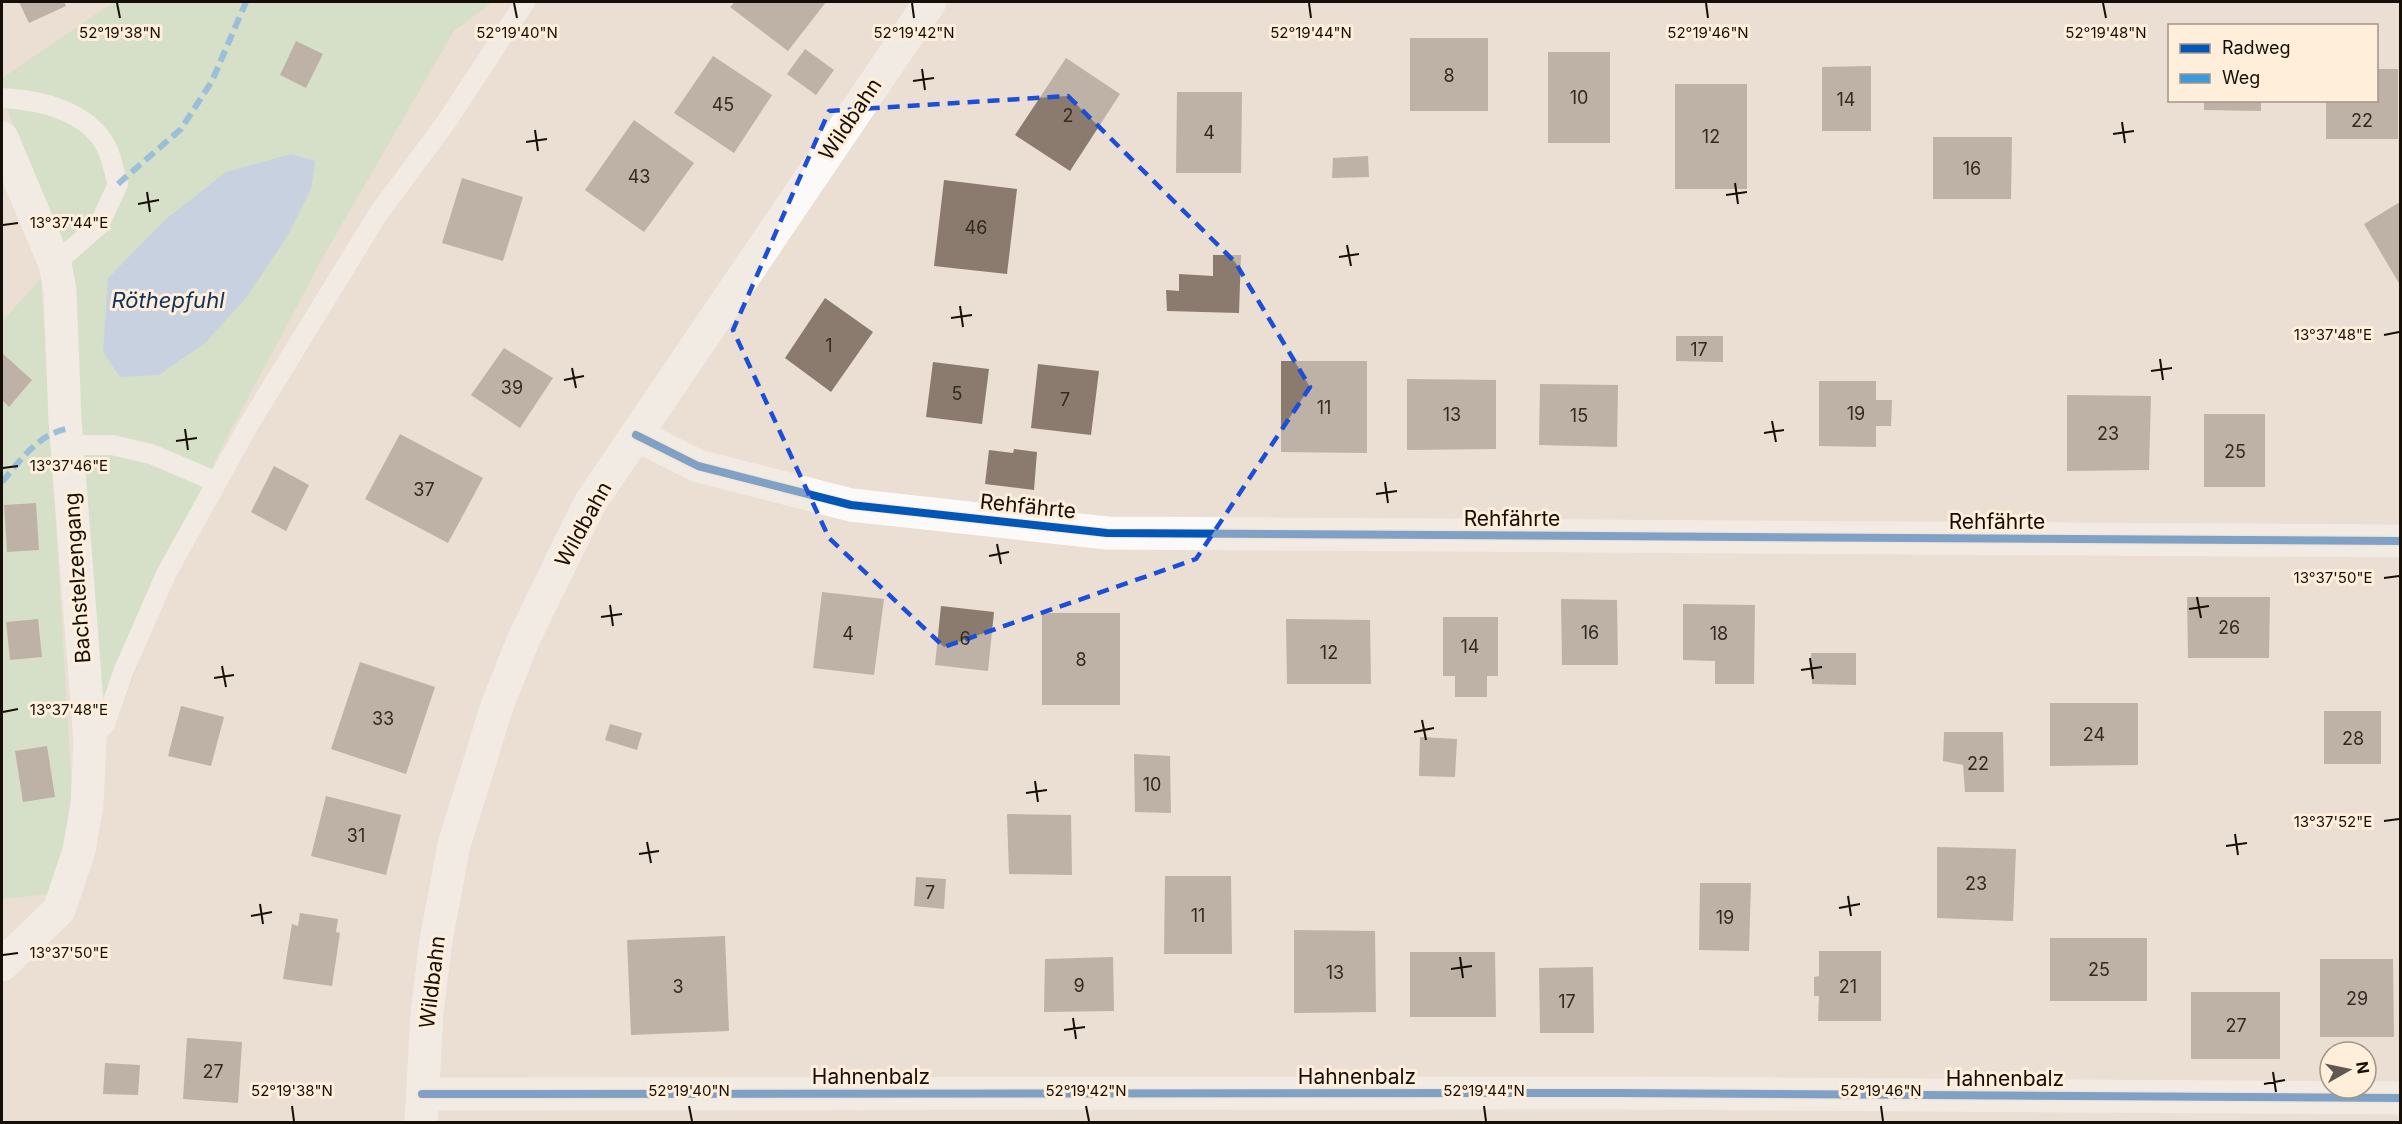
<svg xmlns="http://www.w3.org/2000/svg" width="2402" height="1124" viewBox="0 0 2402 1124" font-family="Inter,sans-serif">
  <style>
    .green { fill: #bee2be }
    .water { fill: #a0c1ef }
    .building { fill: #8b7b6f }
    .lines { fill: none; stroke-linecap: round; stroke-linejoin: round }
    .service { stroke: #fcfaf8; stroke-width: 20 }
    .minor { stroke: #fcfaf8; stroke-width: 33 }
    .quiet { stroke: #3b9add; stroke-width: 6; stroke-dasharray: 12 6; stroke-linecap: butt }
    .cycleway-casing { stroke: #feeeda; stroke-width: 11 }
    .cycleway { stroke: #0057b8; stroke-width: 8 }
    .marked { fill: none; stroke: #1d4ed8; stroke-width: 4.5; stroke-dasharray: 12 8; stroke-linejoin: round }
    .ticks { fill: none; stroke: #160f07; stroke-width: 2 }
    .labels { text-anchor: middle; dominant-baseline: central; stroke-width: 6; stroke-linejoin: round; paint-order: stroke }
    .number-label { font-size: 18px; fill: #332a21 }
    .street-label { font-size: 21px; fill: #160f07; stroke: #feeeda }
    .water-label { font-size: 22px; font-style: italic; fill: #113460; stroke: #feeeda }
    .ticks-label { font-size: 15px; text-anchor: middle; fill: #160f07; stroke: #feeeda; stroke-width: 6; stroke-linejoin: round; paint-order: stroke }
  </style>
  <rect width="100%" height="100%" fill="#eadfd2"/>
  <path class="green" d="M114,2H493L454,31L327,250L217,456L118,717L96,701L73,269L2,98V78Z
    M41,278L73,806L50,894L2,899V322Z"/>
  <path class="water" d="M291,154L315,161L311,189L288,235L246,298L205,343L159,375L120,377L103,352L108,278L166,219L226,172Z"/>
  <path class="building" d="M19,2H64L66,6L29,23Z
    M735,2H826L788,51L730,7Z
    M1410,38H1488V111H1410Z
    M296,41L323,54L306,88L280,75Z
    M805,49L834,70L816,95L787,74Z
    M1548,52H1610V143H1548Z
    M713,56L772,95L734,153L674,113Z
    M1066,58L1120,94L1070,171L1015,135Z
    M1871,66V131H1822V67Z
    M2376,69H2398V139H2326V100H2376Z
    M1675,84H1747V189H1675Z
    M1177,92H1242L1241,173H1176Z
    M2204,100H2261V111L2204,110Z
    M634,120L694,163L644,232L585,190Z
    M1933,137H2012L2011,199H1933Z
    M1368,156L1369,177L1332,178L1333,158Z
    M462,178L523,197L503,261L442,243Z
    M944,180L1017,189L1007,274L934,266Z
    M2400,202V285L2364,224Z
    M1213,255H1241L1239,313L1167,311L1166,290L1179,291V274L1213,276Z
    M825,298L873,332L831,392L785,358Z
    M1676,336H1723V362L1676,361Z
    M504,348L553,378L520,428L471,395Z
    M2,353L32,380L9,407L2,400Z
    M1281,361H1367V453L1281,452Z
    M933,362L989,369L982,424L926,417Z
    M1038,364L1099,371L1091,435L1031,428Z
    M1407,379L1496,380V449L1407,450Z
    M1819,381H1876V400H1892L1891,426H1876V447L1819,446Z
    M1540,384L1618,385L1617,447L1539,445Z
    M2067,395L2151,396L2149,470L2067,471Z
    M2204,414H2265V487H2204Z
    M400,434L483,478L448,543L365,499Z
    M1014,449L1037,452L1034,490L985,484L989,450L1013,453Z
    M274,466L309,485L286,531L251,512Z
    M36,503L39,550L7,552L4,505Z
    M822,592L884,599L874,675L813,668Z
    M2187,597H2270L2269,658H2188Z
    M1561,599L1617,600L1618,665H1562Z
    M1683,604L1755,605L1754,684H1715V661L1683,660Z
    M941,606L994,612L988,671L935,665Z
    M1042,613H1120V705H1042Z
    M1443,617H1498V676H1487V697H1455V676H1443Z
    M38,619L42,657L10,660L6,622Z
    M1286,619L1370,620L1371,684H1287Z
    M1811,653H1856V685L1812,684Z
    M360,662L435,687L406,774L331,749Z
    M2050,703H2138V765L2050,766Z
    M181,706L224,717L211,766L168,756Z
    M2324,711H2381V764H2324Z
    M610,724L642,733L637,750L605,740Z
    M1944,732H2003L2004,792H1965L1963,765L1943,761Z
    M1420,737L1457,739L1455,777L1419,776Z
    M47,746L55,797L23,802L15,751Z
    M1134,754L1170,756L1171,813L1135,812Z
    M326,796L401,815L386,875L311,856Z
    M1007,814L1071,815L1072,875L1009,874Z
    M1937,847L2016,849L2013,921L1937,918Z
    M1165,876H1231L1232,954H1164Z
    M916,877L946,879L944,909L914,906Z
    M1700,883H1751L1749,951L1699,950Z
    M300,913L338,919L336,932L340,933L332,986L283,979L292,924L298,926Z
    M1294,930L1375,931L1376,1012L1294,1013Z
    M725,936L729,1031L631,1035L627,940Z
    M2050,938H2147V1001H2050Z
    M1819,951H1881V1021H1818L1819,996H1814V977L1819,976Z
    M1410,952H1495L1496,1017H1410Z
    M1113,957L1114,1011L1044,1012L1045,959Z
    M2320,959H2393L2394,1037H2320Z
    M1593,967L1594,1033H1540L1539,968Z
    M2191,992H2280V1059H2191Z
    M187,1038L242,1042L238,1103L183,1099Z
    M105,1063L140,1065L138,1095L103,1094Z"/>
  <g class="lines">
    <path class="service" d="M2,98C39,100 88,110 107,148C112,159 114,172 118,184L99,225L55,264
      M67,445H112L151,454L217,482
      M90,741L105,724L124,670L166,574L248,426L378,214L447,121L525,2"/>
    <path class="minor" d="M2,138L55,264L60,291L65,420L90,741L87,805L79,851L59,910L2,965
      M636,435L698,466L851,505L1107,533L2400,541
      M422,1094L1616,1093L2400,1098
      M421,1122L427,1013L436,940L454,845L497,706L524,638L590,503L930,2"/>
    <path class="quiet" d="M118,184L181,129L212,81L246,2
      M2,482C21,460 36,436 66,429"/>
    <g class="cycleway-casing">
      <path id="cycleway" d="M636,435L698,466L851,505L1107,533L2400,541
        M422,1094L1616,1093L2400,1098"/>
    </g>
    <use href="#cycleway" class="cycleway"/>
  </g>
  <path d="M0 0H2402V1124H0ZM1068,96L1235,262L1310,387L1196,559L944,647L829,538L733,330L829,111Z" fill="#eadfd2" fill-opacity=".55" fill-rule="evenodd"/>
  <path class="marked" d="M1068,96L1235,262L1310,387L1196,559L944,647L829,538L733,330L829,111Z"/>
  <path class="ticks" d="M117,3L120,18M514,3L517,18M912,3L914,18M1309,3L1311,18M1706,3L1708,18M2103,3L2106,18M922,69L925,90M913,81L934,78M2122,122L2125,143M535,130L538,151M2113,134L2134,131M526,142L547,139M1735,183L1738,204M147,192L150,212M1726,195L1747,192M138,204L159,200M3,225L18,223M1347,245L1351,266M1339,257L1359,254M960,306L963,327M951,318L972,315M2384,335L2399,332M2160,359L2163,380M572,368L576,388M2151,371L2172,368M564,380L584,376M1772,421L1776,442M185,429L188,450M1764,433L1784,430M176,441L197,438M3,468L18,466M1385,482L1388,503M1376,494L1397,491M997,544L1001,564M989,556L1009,552M2384,578L2399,576M2197,597L2201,618M610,605L613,626M2189,609L2209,606M601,617L622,614M1810,658L1813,679M222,666L226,687M1801,670L1822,667M214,678L234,675M3,712L18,709M1422,720L1426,740M1414,732L1434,728M1035,781L1038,802M1026,793L1047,790M2384,821L2399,819M2235,834L2238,855M647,842L651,863M2226,846L2247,843M639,854L659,851M1848,896L1851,916M260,904L263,924M1839,908L1860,904M251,916L272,912M3,955L18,953M1460,957L1463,978M1451,969L1472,966M1073,1018L1076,1039M1064,1030L1085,1027M2273,1072L2276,1092M2264,1084L2285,1080M292,1106L294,1121M689,1106L692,1121M1086,1106L1089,1121M1484,1106L1486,1121M1881,1106L1883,1121"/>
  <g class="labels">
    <g class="number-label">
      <text x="1449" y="75">8</text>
      <text x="1579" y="97">10</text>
      <text x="1846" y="99">14</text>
      <text x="723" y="104">45</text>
      <text x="1068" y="115">2</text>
      <text x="2362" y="120">22</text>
      <text x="1209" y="132">4</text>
      <text x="1711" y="136">12</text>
      <text x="1972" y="168">16</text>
      <text x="639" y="176">43</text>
      <text x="976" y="227">46</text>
      <text x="829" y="345">1</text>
      <text x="1699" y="349">17</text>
      <text x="512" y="387">39</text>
      <text x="957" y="393">5</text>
      <text x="1065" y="399">7</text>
      <text x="1324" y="407">11</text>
      <text x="1856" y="413">19</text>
      <text x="1452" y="414">13</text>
      <text x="1579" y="415">15</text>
      <text x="2108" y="433">23</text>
      <text x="2235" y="451">25</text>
      <text x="424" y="489">37</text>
      <text x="2229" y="627">26</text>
      <text x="1590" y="632">16</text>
      <text x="848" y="633">4</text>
      <text x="1719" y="633">18</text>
      <text x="965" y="638">6</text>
      <text x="1470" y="646">14</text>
      <text x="1329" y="652">12</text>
      <text x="1081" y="659">8</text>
      <text x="383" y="718">33</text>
      <text x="2094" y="734">24</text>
      <text x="2353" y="738">28</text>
      <text x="1978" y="763">22</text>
      <text x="1152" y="784">10</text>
      <text x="356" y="835">31</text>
      <text x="1976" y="883">23</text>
      <text x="930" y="892">7</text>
      <text x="1198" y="915">11</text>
      <text x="1725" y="917">19</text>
      <text x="2099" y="969">25</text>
      <text x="1335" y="972">13</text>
      <text x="1079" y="985">9</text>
      <text x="678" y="986">3</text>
      <text x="1848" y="986">21</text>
      <text x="2357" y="998">29</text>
      <text x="1567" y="1001">17</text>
      <text x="2236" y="1025">27</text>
      <text x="213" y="1071">27</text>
    </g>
    <g class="street-label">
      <text transform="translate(850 119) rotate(-56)">Wildbahn</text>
      <text transform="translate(1028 506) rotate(6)">Rehfährte</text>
      <text x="1512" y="518">Rehfährte</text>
      <text x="1997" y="521">Rehfährte</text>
      <text transform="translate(583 524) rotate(-61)">Wildbahn</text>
      <text transform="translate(77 578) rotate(-94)">Bachstelzengang</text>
      <text transform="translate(432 982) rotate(-83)">Wildbahn</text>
      <text x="871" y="1076">Hahnenbalz</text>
      <text x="1357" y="1076">Hahnenbalz</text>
      <text x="2005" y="1078">Hahnenbalz</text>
    </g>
    <g class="water-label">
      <text x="168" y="300">Röthepfuhl</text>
    </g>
  </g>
  <g class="ticks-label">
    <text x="120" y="38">52°19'38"N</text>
    <text x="517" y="38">52°19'40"N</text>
    <text x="914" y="38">52°19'42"N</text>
    <text x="1311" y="38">52°19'44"N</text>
    <text x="1708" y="38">52°19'46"N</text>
    <text x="2106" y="38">52°19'48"N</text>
    <text x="69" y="228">13°37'44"E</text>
    <text x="2333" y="340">13°37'48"E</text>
    <text x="69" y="471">13°37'46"E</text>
    <text x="2333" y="583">13°37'50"E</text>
    <text x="69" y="715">13°37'48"E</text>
    <text x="2333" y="827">13°37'52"E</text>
    <text x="69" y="958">13°37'50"E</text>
    <text x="292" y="1096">52°19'38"N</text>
    <text x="689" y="1096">52°19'40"N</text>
    <text x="1086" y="1096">52°19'42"N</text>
    <text x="1484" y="1096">52°19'44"N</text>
    <text x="1881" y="1096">52°19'46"N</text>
  </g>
  <rect width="2402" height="1124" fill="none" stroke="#160f07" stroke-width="6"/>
  <rect x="2168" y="24" width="210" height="78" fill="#feeeda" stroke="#a19586" stroke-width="1.5"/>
  <rect x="2180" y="44" width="30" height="9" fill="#0057b8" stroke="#a19586" stroke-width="1.5"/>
  <text x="2222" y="54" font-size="18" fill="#160f07">Radweg</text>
  <rect x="2180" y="74" width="30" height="9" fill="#3b9add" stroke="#a19586" stroke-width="1.5"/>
  <text x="2222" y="84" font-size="18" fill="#160f07">Weg</text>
  <g transform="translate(2348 1070) rotate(81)"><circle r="28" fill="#feeeda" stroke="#a19586" stroke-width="1.5"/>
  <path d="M0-4.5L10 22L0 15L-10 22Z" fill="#60584e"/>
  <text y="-9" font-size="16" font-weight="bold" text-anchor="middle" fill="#160f07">N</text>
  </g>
</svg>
